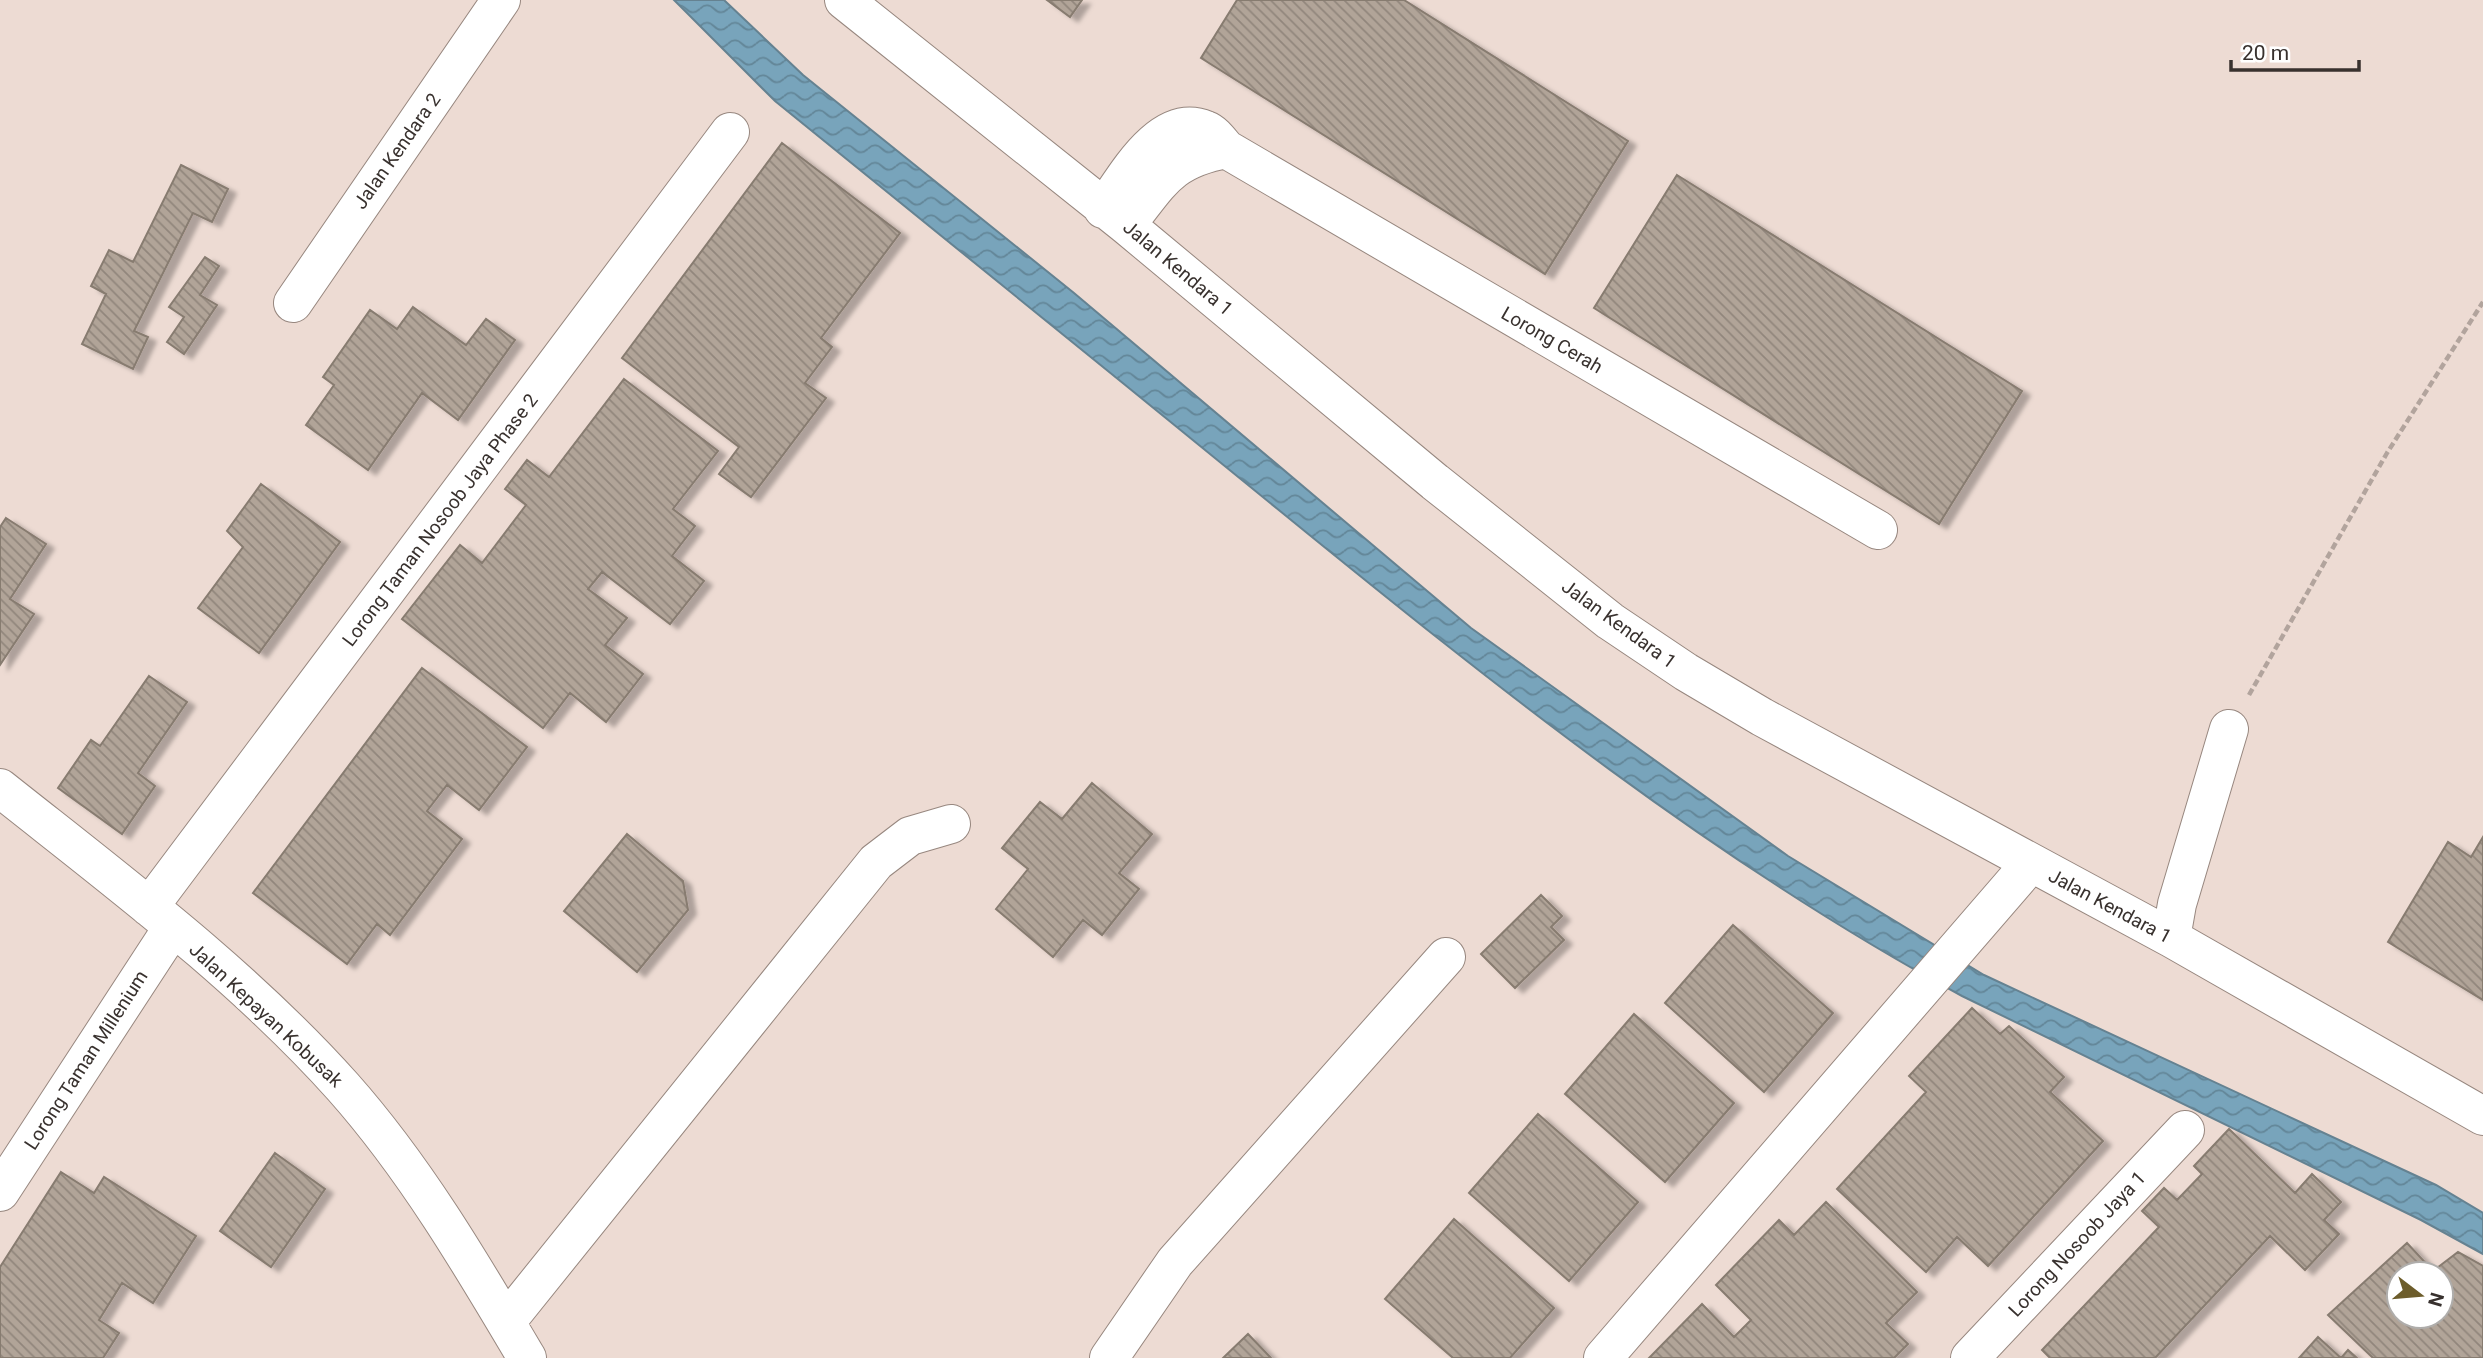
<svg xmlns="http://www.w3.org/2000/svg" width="2483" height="1358" viewBox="0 0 2483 1358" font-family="Roboto,sans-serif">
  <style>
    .water { fill: url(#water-waves); stroke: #658291; stroke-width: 2 }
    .building { fill: url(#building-back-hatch); stroke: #877b70; stroke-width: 2; fill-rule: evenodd; filter: url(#shadow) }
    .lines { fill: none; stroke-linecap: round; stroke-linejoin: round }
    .minor-casing { stroke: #97877f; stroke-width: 40 }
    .path { stroke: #b2a49d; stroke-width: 4.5; stroke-dasharray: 7 3.5; stroke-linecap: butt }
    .minor { stroke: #fff; stroke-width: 38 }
    .labels { text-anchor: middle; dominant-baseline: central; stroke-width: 7; stroke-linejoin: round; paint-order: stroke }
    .street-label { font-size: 19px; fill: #38312e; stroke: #fff }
  </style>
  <defs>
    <pattern id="water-waves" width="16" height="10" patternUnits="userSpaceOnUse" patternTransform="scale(1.75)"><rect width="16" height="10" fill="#78a4bb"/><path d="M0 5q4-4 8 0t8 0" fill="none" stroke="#638698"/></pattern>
    <pattern id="building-back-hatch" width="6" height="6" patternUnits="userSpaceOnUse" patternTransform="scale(1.75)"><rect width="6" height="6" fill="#b1a498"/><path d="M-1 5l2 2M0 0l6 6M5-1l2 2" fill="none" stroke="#91867c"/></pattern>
    <filter id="shadow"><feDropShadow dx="8" dy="4.5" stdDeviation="2" flood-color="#0004"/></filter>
  </defs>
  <rect width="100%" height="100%" fill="#eddbd3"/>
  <path class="water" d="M674,0H724L803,75L1074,293L1471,628L1788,856L1984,975L2436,1185L2483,1213V1254L2421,1220L1962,996C1716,863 1496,687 1280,511C1112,374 944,238 775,101Z"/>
  <path class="building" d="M1047,0H1082L1070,17Z
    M1237,0H1404L1628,141L1545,274L1201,58Z
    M782,143L900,233L821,338L832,347L805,383L826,398L751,497L719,474L739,447L622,358Z
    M181,165L228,189L212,222L193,213L134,331L148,337L133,369L82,344L106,294L91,286L109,250L133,262Z
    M1677,175L2022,391L1939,524L1594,308Z
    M205,257L219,266L200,295L217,305L184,354L167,342L184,317L169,307Z
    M413,307L466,345L486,319L515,340L458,420L422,393L368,470L306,425L334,385L323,377L370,310L397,329Z
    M624,379L718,451L673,509L695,526L672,556L704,581L670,624L602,572L588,589L627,618L605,645L643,674L606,722L570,693L543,728L402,619L460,545L482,563L526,505L505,489L527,460L549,477Z
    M261,484L340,542L259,653L198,608L243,547L227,531Z
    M6,518L46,544L10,599L34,614L0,665V527Z
    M422,668L527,747L479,810L447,785L427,811L462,839L390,935L377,924L347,964L253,893Z
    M149,676L187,702L138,773L155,786L122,834L58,788L91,740L100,746Z
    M1092,783L1152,834L1119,873L1139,889L1102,935L1083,920L1053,957L996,909L1028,869L1002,848L1040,802L1062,819Z
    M627,834L683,881L688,910L637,972L564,911Z
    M2483,837V1000L2388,942L2448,842L2471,857Z
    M1541,895L1562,916L1551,927L1564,940L1515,988L1481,954Z
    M1733,925L1833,1013L1764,1092L1665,1003Z
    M1972,1008L2000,1034L2009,1026L2064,1077L2050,1092L2103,1141L1988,1266L1957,1237L1926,1272L1837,1189L1926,1092L1909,1076Z
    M1634,1014L1734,1103L1665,1182L1565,1094Z
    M1538,1114L1638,1202L1569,1281L1469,1193Z
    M2229,1129L2295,1193L2312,1174L2341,1202L2324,1220L2339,1234L2305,1270L2270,1236L2155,1358H2050L2042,1350L2159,1227L2142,1211L2164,1188L2177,1200L2202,1174L2194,1166Z
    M275,1153L325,1189L271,1267L220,1231Z
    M61,1172L94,1193L104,1177L196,1236L153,1303L122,1283L99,1320L119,1333L103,1358H0V1267Z
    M1826,1202L1917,1292L1886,1323L1908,1344L1894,1358H1649L1702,1304L1734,1337L1751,1320L1716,1285L1779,1220L1794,1235Z
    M1454,1219L1554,1308L1510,1358H1453L1385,1299Z
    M2407,1243L2433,1271L2458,1252L2483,1266V1358H2373L2328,1315ZM2399,1274H2441V1316H2399Z
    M1248,1334L1271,1358H1223Z
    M2318,1337L2341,1358L2348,1350L2357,1358H2299Z"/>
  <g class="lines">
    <g class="minor-casing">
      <path id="minor" d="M844,0L1126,225L1435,482L1610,621L1686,672L1762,717L2171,938L2483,1116
        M1103,209C1125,179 1160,111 1206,130C1214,133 1220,142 1226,149L1878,530
        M1126,225C1161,182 1168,160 1226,149
        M293,303L501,0
        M0,788C117,881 243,975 343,1087C415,1168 472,1265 527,1358
        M149,907L730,132
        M2171,938L2177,904L2229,729
        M0,1192L173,927
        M506,1322L876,862L910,836L951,824
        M1109,1358L1175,1262L1446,957
        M1603,1358L2030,864
        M1970,1358L2185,1130"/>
    </g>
    <path class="path" d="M2249,695L2387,453L2483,302"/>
    <use href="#minor" class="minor"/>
  </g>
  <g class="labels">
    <g class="street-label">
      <text transform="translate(397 151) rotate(-55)">Jalan Kendara 2</text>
      <text transform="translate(1178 268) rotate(40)">Jalan Kendara 1</text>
      <text transform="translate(1552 340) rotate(30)">Lorong Cerah</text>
      <text transform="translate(440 520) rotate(-53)">Lorong Taman Nosoob Jaya Phase 2</text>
      <text transform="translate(1619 624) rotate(36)">Jalan Kendara 1</text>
      <text transform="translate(2110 906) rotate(28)">Jalan Kendara 1</text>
      <text transform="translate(266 1015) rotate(43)">Jalan Kepayan Kobusak</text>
      <text transform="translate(86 1060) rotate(-57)">Lorong Taman Millenium</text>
      <text transform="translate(2077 1244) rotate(-47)">Lorong Nosoob Jaya 1</text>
    </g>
  </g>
  <g transform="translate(2420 1295) rotate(106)"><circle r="33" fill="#ffffff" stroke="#afadab" stroke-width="2"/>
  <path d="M0-5L12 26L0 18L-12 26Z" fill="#6d5d2b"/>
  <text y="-10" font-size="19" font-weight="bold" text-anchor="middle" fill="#38312e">N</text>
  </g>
  <path d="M2231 60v10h128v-10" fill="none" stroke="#38312e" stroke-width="3.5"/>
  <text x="2242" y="60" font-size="21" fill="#38312e" stroke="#ffffff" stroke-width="5" paint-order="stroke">20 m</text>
</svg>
